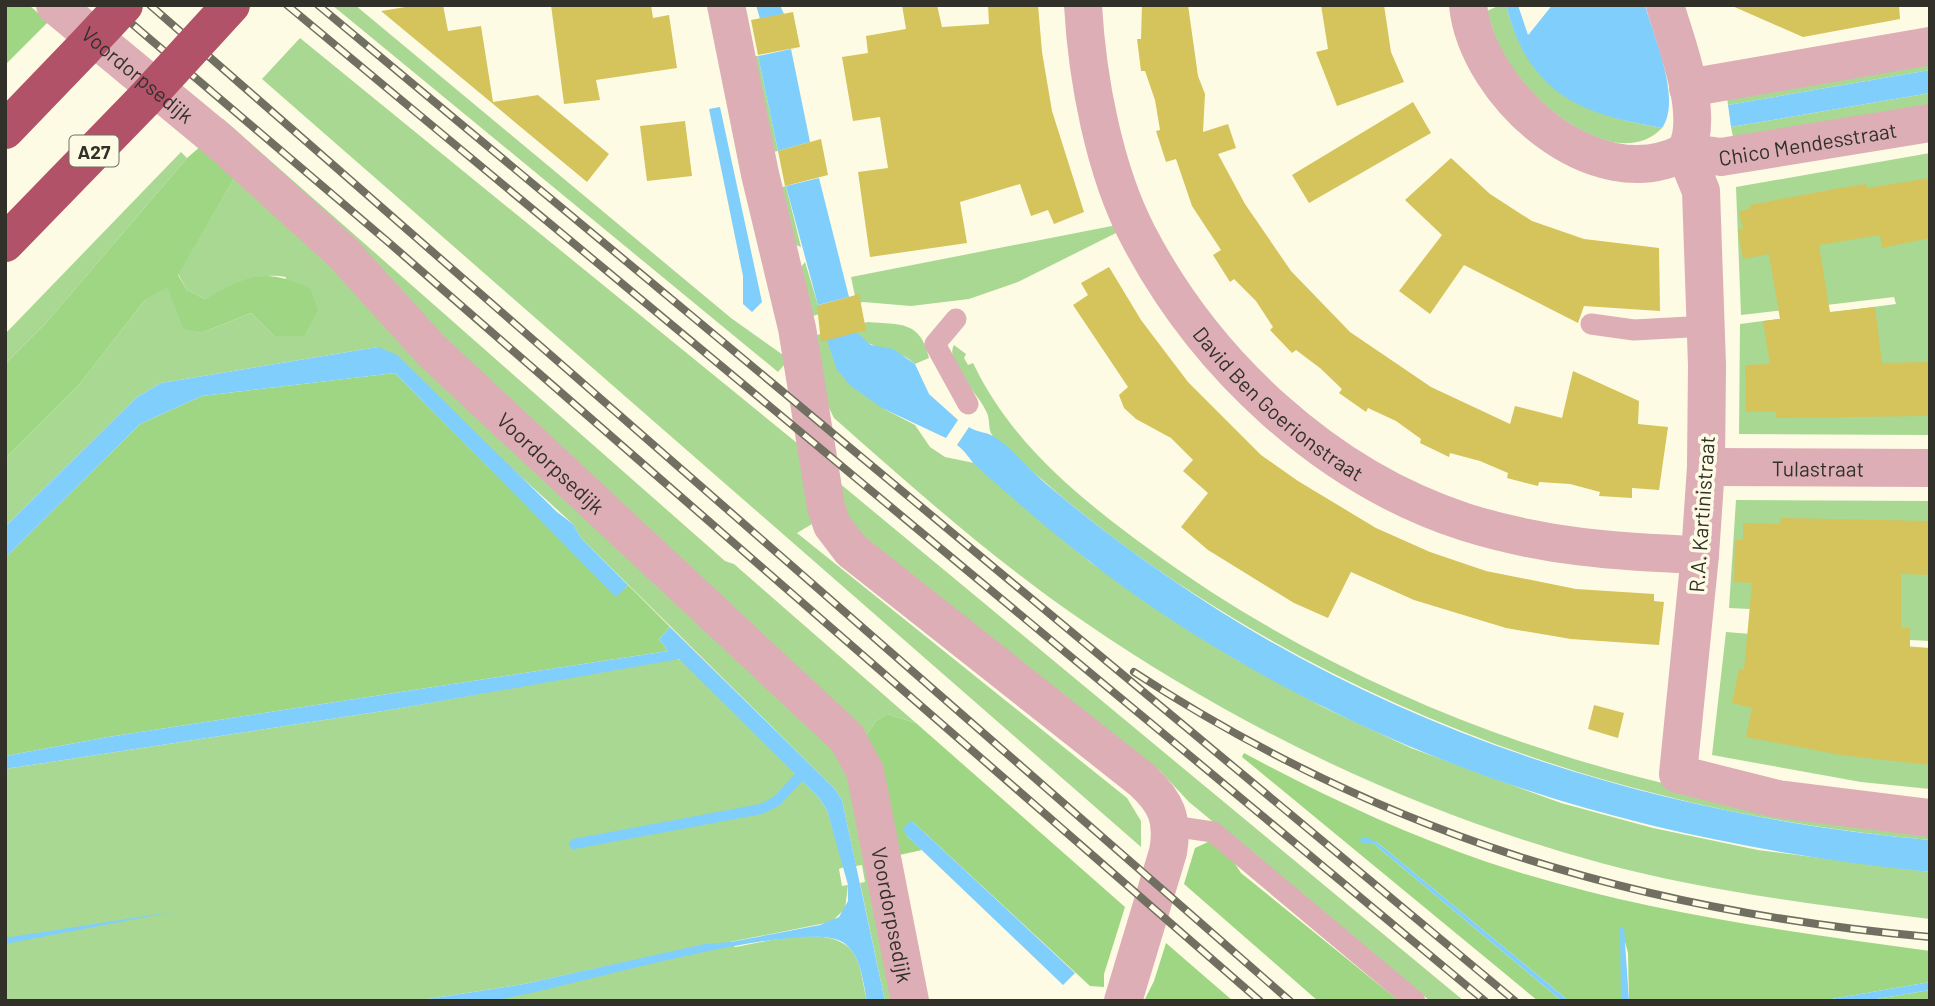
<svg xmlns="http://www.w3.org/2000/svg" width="1935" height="1006" viewBox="0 0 1935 1006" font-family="Barlow,sans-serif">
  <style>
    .green { fill: #a9d893 }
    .forest { fill: #9ed683 }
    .water { fill: #80cefc }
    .pier { fill: #fefbe4 }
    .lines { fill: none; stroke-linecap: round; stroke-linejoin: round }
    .stream { stroke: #80cefc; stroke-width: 10 }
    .building { fill: #d5c35b }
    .service { stroke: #ddaeb6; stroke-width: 21 }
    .minor { stroke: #ddaeb6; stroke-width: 38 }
    .motorway { stroke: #b25269; stroke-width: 38 }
    .rail-casing { stroke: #706f62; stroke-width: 8 }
    .rail { stroke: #fefbe4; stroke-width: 5; stroke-dasharray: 16; stroke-linecap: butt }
    .motorway-bridge { stroke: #b25269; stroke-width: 38 }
    .labels { text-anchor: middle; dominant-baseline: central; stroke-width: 7; stroke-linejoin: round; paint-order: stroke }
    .shield { fill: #fefbe4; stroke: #6f6e61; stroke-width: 2 }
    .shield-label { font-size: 19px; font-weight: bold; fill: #323129 }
    .street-label { font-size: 21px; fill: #323129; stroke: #fefbe4 }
  </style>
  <rect width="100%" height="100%" fill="#fefbe4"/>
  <path class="green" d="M332,5H355L731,318L783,355L785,364L778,372Z
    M1500,5H1506C1529,91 1581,114 1662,128C1616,176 1527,99 1504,57C1496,43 1492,26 1487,11Z
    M300,38L797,443L812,524L797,533L1127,798L1141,821V847L262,79Z
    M1930,55V70L1728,105L1726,89Z
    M754,56H758L778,151L773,152Z
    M1930,93V114L1735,147L1731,127Z
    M223,119L725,561L734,564L916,723L887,714L876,721L861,743L217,125Z
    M181,152L187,158L46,323L5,364V334Z
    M1930,153V435L1739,434L1740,324L1896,304L1894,297L1741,315L1736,187Z
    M239,170L850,759L900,1001H885L860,883L865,882L862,865L856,866L842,800L834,788L581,538L573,524L378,347L161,383L137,397L5,527V459L79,385L144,301L167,286L183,328L201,333L251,313L274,336L286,277C256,271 230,286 205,299L187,290L178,274Z
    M786,186L801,247L786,241L782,187Z
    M1117,225L1120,231L1018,282L969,299L911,306L863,302L809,317L797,272L805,262L818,305L855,296L851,277Z
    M868,322C901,325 920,320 929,358L915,364C897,348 882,352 863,340L884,409L915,425L930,447L945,457L974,463L1090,562L1237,660L1325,708L1411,748L1561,803L1653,828L1758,850L1930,872V919C1819,905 1708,892 1601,863C1416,813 1240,729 1083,621C995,561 913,488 834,418L827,404L813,336Z
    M954,345L966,354L964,358L968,365L973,363C1012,444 1078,497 1149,549C1316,671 1510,752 1711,794C1783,809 1857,816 1930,827V840C1634,814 1354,716 1115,539C1081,513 1049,487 1018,458C1010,451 997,444 992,435C988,429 990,419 987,413C979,393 944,364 954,345Z
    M838,482L1464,1001H1430L1189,802L1160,771L874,551L849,522Z
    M1736,500L1930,501V641L1869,638L1750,609L1729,608Z
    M1726,632L1930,648V789L1861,782L1712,755Z
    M675,658L683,661L819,798L827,810L844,867L839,869L842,886L848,885L845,909L831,922L730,942L735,947C766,942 835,922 854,954C862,967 863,986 867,1001H490L709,944L524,984L415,1001H5V769L396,709Z"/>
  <path class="forest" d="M5,5H29L48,22L5,65Z
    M201,146L239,170L178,275L187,290L205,299C248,276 264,266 310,289L318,310L304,336H274L251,313L201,333L183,329L167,287L144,301L79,385L5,459V364L46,323L187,158Z
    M395,373L616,596L628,585L670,627L659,639L668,651L108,737L5,756V558L140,424L202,396Z
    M887,714L916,723L1125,907L1104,974V987L1090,986L913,822L907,836L922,850L890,857L861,743L876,721Z
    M1244,753C1322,795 1403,833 1487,862C1630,910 1781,931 1930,951V982L1820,1001H1629L1628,953L1621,927V1001H1569L1378,843L1368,839L1366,842L1373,843L1562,1001H1538L1242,757Z
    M1210,841L1230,856L1241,873L1399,1001H1318L1184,884L1195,848Z
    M1166,943L1233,1001H1144L1154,981Z
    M1930,990V1001H1865Z"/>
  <path class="water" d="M756,5H780L784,14L760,19Z
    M1506,5H1518L1529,34L1552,5H1645C1654,37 1682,100 1662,128C1579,114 1529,94 1506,5Z
    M791,49L810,142L778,151L758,56Z
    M1930,70V93L1731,127L1728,105Z
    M720,107L762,302L752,312L743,304V276L709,109Z
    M819,178L849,297L818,305L786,186Z
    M856,332L871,345L893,349L915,364L929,394L958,420L946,438L884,409L852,387L837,370L827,340Z
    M378,347L397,355L557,512L573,524L581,538L628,585L616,597L395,373L202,396L140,424L5,558V527L137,397L161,383Z
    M969,427C976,432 986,432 993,436C1012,448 1028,468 1045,483C1083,515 1123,546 1164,574C1389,732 1658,816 1930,840V872C1648,843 1396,770 1158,611C1109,578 1061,540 1016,501C1003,489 988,477 975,465C969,458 965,451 957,445Z
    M670,627L834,788L842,800L885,1001H867C863,982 861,955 844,943C805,914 550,994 490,1001C466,1004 439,1001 415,1001L524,984L705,944L731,942L820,925L839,917L848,901V885L827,810L819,798L679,659L396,709L5,769V756L108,737L668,651L659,639Z
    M909,822H913L1075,973L1063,985L907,836L903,829Z
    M1366,837L1378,843L1569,1001H1562L1373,843H1363L1359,839Z
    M178,911L5,944V938Z
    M1620,927H1624L1629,1001H1621Z
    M1930,982V990L1865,1001H1820Z"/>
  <path class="pier" d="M1518,5H1522L1529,28L1548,5H1552L1528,35Z"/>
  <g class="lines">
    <path class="stream" d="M574,844L761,809L777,801L799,777"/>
  </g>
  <path class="building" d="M418,5H443L448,31L481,26L493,102L538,95L609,154L587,182L381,11Z
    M551,5H651L653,18L669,15L677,68L596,80L600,100L564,104Z
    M902,5H937L942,27L989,24L988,5H1038L1042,52L1052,111L1084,212L1054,224L1048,210L1031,216L1020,184L960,202L967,243L870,257L858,172L888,168L880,117L853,121L842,57L868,53L866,36L906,29Z
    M1142,5H1188L1198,76L1205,94L1203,132L1228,124L1236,148L1218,154L1245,204L1291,271L1350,332L1431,387L1510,424L1515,406L1562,418L1573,371L1639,401L1638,424L1668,427L1659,490L1632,488V498L1599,496L1600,492L1570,484L1539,482L1538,486L1507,478L1508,473L1480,461L1450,453L1449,457L1420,443L1421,439L1396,421L1368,408L1366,412L1339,393L1342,389L1320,368L1296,350L1292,353L1270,330L1273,327L1256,301L1234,279L1230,282L1213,255L1221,250L1192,206L1176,159L1166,162L1156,131L1160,130L1155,100L1145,71H1141L1137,39H1141Z
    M1321,5H1384L1391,52L1404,82L1337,106L1316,52L1328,49Z
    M1730,5H1899L1900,19L1803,37Z
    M793,12L800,47L758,55L751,20Z
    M1413,102L1431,133L1309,203L1292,175Z
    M685,121L692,176L647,181L640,126Z
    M821,139L828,175L785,186L778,151Z
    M1451,158L1490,194L1532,221L1584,239L1659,248L1660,311L1584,306L1578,323L1464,265L1430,314L1399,291L1442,235L1405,200Z
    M1930,178V238L1882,248L1880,235L1819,245L1830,312L1875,307L1882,363L1930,362L1929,416L1776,418V412H1746L1745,365L1770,364L1763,321L1780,319L1769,254L1743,259L1738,230L1743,229L1739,211L1750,209V205L1840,188L1866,184L1867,188Z
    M1109,267L1141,320L1188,382L1261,455L1298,481L1376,528L1430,552L1486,571L1576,589L1654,594V601L1664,602L1659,645L1571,639L1506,628L1414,600L1351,572L1328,618L1294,603L1208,550L1181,527L1208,493L1183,471L1193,460L1171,438L1136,419L1124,408L1119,395L1128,387L1073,305L1088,295L1081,283Z
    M859,294L866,330L821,342L817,306Z
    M1781,518L1930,521V575L1901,574V628H1910V648H1930V765L1841,755L1746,737L1752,708L1732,703L1739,669L1744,670L1752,583L1734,582L1735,540H1743V523L1780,524Z
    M1594,705L1624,713L1618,738L1588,729Z"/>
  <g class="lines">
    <path class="service" d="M956,319L935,344L968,404
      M1591,324L1634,330L1707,326
      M1172,826L1213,832L1415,1001"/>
    <g class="minor">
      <path id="s1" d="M55,5L223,144L342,252L431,350L847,738L865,771L910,1001"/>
      <path d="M726,5L760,174L797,328L826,507L832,525L851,550L1142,780C1166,802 1174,819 1168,852L1123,1001"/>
      <path id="s2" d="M1083,5C1087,78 1104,170 1138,235C1205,364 1326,477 1465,522C1544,547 1618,552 1700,555"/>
      <path d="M1468,5C1477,94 1595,200 1685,152"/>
      <path d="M1665,5C1676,43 1706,117 1685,152"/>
      <path d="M1688,88L1930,46"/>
      <path d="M1685,152L1701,191L1707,365L1706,467L1700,555L1678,774L1778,799L1930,818"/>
      <path id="s3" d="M1685,152L1721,157L1930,123"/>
      <path id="s4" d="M1706,467L1930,468"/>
    </g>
    <path class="motorway" d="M5,130L82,50
      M5,243L144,100"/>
    <g class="rail-casing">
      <path id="rail" d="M110,5L387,241L1260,1001
        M150,5L1290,1001
        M287,5L1485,1001
        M318,5L1515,1001
        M1134,672C1380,833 1637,911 1930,937"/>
    </g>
    <use href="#rail" class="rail"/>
    <path class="motorway-bridge" d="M82,50L124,5
      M144,100L231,5"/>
  </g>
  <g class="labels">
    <rect class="shield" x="69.5" y="135.5" width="49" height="31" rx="5"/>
    <g class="shield-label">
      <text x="94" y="151">A27</text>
    </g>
    <g class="street-label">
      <text stroke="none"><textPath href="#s1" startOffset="108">Voordorpsedijk</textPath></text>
      <text stroke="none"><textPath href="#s3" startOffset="124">Chico Mendesstraat</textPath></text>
      <text stroke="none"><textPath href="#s2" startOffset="460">David Ben Goerionstraat</textPath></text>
      <text stroke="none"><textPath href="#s1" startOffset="676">Voordorpsedijk</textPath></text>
      <text stroke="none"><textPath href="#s4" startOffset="112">Tulastraat</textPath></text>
      <text transform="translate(1701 514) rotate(-86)">R.A. Kartinistraat</text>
      <text stroke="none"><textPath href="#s1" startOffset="1264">Voordorpsedijk</textPath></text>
    </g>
  </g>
  <rect width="1935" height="1006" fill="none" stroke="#323129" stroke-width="14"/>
</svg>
